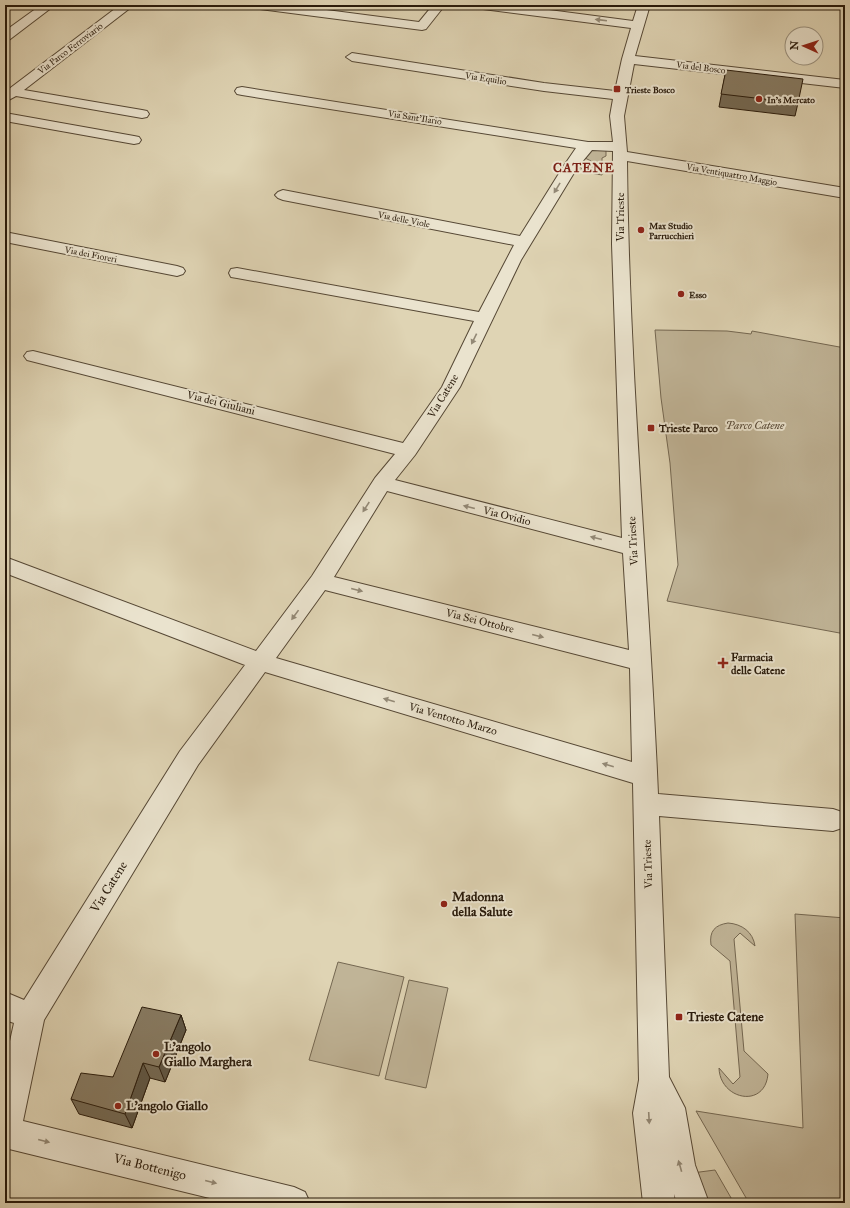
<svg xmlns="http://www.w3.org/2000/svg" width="850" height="1208" viewBox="0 0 850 1208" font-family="'IM FELL Great Primer',serif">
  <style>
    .green { fill: #c0b497; stroke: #746751 }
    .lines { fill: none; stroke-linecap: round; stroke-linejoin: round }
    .minor-casing { stroke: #564835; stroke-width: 2 }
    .minor { fill: #eae3ce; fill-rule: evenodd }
    .wall { fill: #746a55; stroke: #281a0b }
    .shaded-wall { fill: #5e5645; stroke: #281a0b }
    .building { fill: #877b63; stroke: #281a0b }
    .oneway { fill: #938976 }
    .poi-dot { fill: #8f2418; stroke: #eae3ce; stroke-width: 1.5 }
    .labels { text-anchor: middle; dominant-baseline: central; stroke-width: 4; stroke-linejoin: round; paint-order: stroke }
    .far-street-label { font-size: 9px; fill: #281a0b; stroke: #eae3ce }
    .far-poi-label { font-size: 9px; font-weight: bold; fill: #281a0b; stroke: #eae3ce; text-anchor: start }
    .street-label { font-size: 11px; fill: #281a0b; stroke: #eae3ce }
    .park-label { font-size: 11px; font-style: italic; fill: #564835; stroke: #eae3ce }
    .poi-label { font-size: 11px; font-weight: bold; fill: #281a0b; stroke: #eae3ce; text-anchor: start }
    .far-district-label { font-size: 13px; font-weight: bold; letter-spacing: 1px; fill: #7a1f14; stroke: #eae3ce }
    .near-street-label { font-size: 13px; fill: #281a0b; stroke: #eae3ce }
    .near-poi-label { font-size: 13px; font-weight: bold; fill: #281a0b; stroke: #eae3ce; text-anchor: start }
  </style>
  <rect width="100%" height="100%" fill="#dfd4b4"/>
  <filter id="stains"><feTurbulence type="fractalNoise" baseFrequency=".005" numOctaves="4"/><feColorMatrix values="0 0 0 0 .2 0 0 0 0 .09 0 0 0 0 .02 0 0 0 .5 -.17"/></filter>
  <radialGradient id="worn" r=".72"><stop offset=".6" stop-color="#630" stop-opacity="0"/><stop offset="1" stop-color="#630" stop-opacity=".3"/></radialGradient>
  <path class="green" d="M587,149L606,150V156L602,158V175L573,170L576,165L585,170L591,161L581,156Z
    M655,330L727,331L751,334L752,331L845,348V634L667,601L678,565L670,463L661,398Z
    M795,914L845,918V1203H749L696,1111L803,1128Z
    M728,923C742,924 753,932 755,946L740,933L734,939L744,1051L768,1074C765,1109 720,1100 719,1068L733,1084L740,1077L730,961L711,945C709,931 715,925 728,923Z
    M338,962L404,977L379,1076L309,1060Z
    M409,980L448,988L426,1088L385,1079Z
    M715,1170L734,1203H704L692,1173Z"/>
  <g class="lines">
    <g class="minor-casing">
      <path id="minor" d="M41,5H55L9,40L5,41V31Z
        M120,5H134L24,90L142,110L147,111L149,114L147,117L142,118L16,96L5,102V92Z
        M254,5H288L419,22L433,5H445L426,29L422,30L260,9Z
        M477,5H511L633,21L638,5H650L635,56L845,80V88L634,64L624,116L627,152L845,188V198L627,161C629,372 649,583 658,794L833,809L842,812L845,818L842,828L833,831L659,816L669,1077L685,1108L695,1165L709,1203H677L674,1194L675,1203H643L633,1113L639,1080L633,783L265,672L198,765L44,1020L23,1121L294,1187L305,1192L310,1203H230L5,1148V1064L14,1023L5,1020V992L24,1000L180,751L245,665L5,573V557L256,651L312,576L375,478L395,454L27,360L24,356L27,352L33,351L403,443L442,387L474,321L237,278L231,277L229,273L231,269L237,268L479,312L514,245L283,200L278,198L275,195L278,192L283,190L520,236L563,167L576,148L242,95L237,94L235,91L237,88L242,87L588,142H613L610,116L613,99L544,91L352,61L346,57L352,53L544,83L615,91L622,59L631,28L483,9ZM592,150L613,151L612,244L622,538L395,480L415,455L460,387L521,260L577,168ZM387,491L623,553L629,650L334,577ZM325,590L630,668L632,762L276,658Z
        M5,113L134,136L139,137L141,140L139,143L134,144L5,121Z
        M5,232L177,266L183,268L185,271L183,274L177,276L5,242Z"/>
    </g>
    <use href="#minor" class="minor"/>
  </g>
  <path class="wall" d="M726,70L798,103L795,116L719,107Z
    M181,1015L186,1030L165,1082L150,1078L132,1128L79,1114L71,1099L113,1077Z"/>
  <path class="shaded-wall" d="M181,1015L186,1030L165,1082L159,1067Z
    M143,1063L150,1078L132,1128L125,1114Z"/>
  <path class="building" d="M726,70L803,79L798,103L721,94Z
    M142,1007L181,1015L159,1067L143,1063L125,1114L71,1099L81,1073L113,1077Z"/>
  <defs><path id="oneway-solid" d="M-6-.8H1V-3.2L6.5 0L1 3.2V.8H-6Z"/></defs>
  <g class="oneway">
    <use href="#oneway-solid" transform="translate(601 20) rotate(-173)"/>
    <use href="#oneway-solid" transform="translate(557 188) rotate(121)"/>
    <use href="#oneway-solid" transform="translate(474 339) rotate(116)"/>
    <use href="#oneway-solid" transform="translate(366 507) rotate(123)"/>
    <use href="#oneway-solid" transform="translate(469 507) rotate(-166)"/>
    <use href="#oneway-solid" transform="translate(596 538) rotate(-166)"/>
    <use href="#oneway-solid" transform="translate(357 590) rotate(14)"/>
    <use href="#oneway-solid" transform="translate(295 615) rotate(126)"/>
    <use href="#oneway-solid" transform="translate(538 636) rotate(14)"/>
    <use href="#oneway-solid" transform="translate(389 700) rotate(-164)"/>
    <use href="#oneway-solid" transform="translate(608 765) rotate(-164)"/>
    <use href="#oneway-solid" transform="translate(649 1118) rotate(87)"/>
    <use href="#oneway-solid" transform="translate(44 1141) rotate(14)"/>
    <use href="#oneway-solid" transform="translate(680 1166) rotate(-106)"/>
    <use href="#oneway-solid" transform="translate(211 1182) rotate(14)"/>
  </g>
  <g class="poi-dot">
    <rect x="613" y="85" width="8" height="8" rx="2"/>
    <circle cx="759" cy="99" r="4"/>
    <circle cx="641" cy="230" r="4"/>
    <circle cx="681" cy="294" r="4"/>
    <rect x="647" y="424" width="8" height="8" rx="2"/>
    <path d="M721 657h4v4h4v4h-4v4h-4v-4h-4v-4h4z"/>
    <circle cx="444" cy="904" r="4"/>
    <rect x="675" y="1013" width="8" height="8" rx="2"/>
    <circle cx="156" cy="1054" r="4"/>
    <circle cx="118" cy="1106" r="4"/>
  </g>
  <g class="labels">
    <g class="far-street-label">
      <text transform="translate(70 48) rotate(-37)">Via Parco Ferroviario</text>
      <text transform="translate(701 67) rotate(7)">Via del Bosco</text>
      <text transform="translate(486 78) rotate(9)">Via Equilio</text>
      <text transform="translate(415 117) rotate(9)">Via Sant'Ilario</text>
      <text transform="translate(732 174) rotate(10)">Via Ventiquattro Maggio</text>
      <text transform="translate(404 219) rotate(11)">Via delle Viole</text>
      <text transform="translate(91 254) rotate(11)">Via dei Fioreri</text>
    </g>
    <g class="far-poi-label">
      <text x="625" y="89">Trieste Bosco</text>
      <text x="767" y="99">In's Mercato</text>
      <text x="649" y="225">Max Studio<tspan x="649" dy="10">Parrucchieri</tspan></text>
      <text x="689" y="294">Esso</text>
    </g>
    <g class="street-label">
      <text transform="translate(620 217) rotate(-90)">Via Trieste</text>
      <text transform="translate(443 396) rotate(-59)">Via Catene</text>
      <text transform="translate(221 403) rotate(14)">Via dei Giuliani</text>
      <text transform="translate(507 516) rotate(14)">Via Ovidio</text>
      <text transform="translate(633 541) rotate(-93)">Via Trieste</text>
      <text transform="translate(480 621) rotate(14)">Via Sei Ottobre</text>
      <text transform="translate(453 719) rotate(16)">Via Ventotto Marzo</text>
      <text transform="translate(648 864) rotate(-92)">Via Trieste</text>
    </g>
    <g class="park-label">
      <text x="755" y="425">Parco Catene</text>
    </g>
    <g class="poi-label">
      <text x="659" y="428">Trieste Parco</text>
      <text x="731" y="657">Farmacia<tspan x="731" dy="13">delle Catene</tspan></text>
    </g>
    <g class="far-district-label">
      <text x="584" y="168">CATENE</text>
    </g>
    <g class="near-street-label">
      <text transform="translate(109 887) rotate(-58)">Via Catene</text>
      <text transform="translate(150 1167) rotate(14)">Via Bottenigo</text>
    </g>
    <g class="near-poi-label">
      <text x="452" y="897">Madonna<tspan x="452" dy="15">della Salute</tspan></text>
      <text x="687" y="1017">Trieste Catene</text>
      <text x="164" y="1047">L’angolo<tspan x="164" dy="15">Giallo Marghera</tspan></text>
      <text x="126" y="1106">L’angolo Giallo</text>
    </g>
  </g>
  <rect width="850" height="1208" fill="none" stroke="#dfd4b4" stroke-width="20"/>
  <rect x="6" y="6" width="838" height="1196" fill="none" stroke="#281a0b" stroke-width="2"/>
  <rect x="10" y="10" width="830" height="1188" fill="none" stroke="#281a0b"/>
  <g transform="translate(804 46) rotate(273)"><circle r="19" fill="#eae3ce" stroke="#9c9380"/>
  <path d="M0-3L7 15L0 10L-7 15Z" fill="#8f2418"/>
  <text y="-6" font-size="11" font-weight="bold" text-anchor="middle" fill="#281a0b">N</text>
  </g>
  <rect width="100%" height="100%" filter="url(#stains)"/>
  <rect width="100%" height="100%" fill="url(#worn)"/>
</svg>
